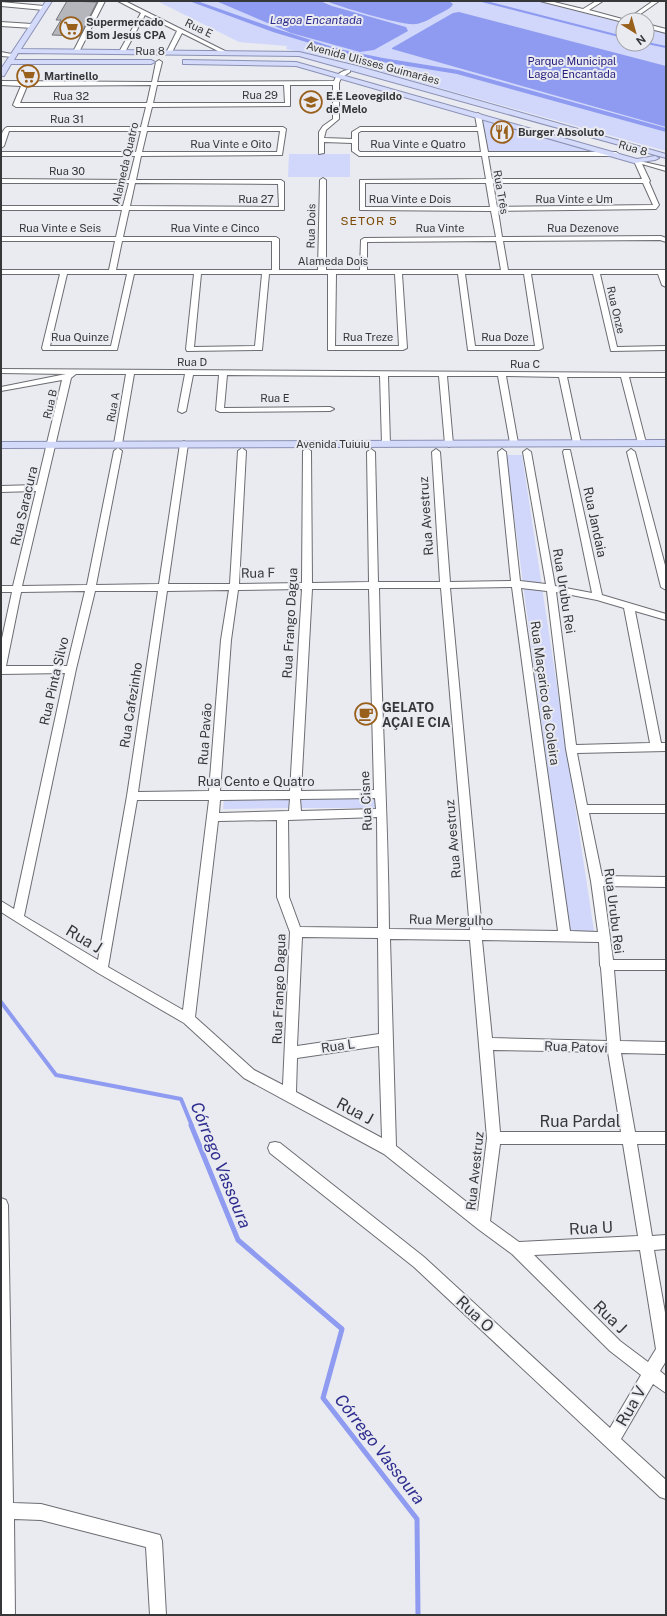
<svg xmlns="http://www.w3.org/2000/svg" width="667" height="1616" viewBox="0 0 667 1616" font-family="'Public Sans',sans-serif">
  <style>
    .green { fill: #d0d7fb }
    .water { fill: #8e9bf0 }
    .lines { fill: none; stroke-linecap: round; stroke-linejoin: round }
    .stream-far2 { stroke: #8e9bf0; stroke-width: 2 }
    .stream-far1 { stroke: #8e9bf0; stroke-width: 4 }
    .stream { stroke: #8e9bf0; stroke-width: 5 }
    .canal { fill: #8e9bf0; fill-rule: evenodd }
    .building { fill: #b5b6bc; stroke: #74767b }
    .minor-casing { stroke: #6c6d72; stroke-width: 2 }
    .major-casing { stroke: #8a91b4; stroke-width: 2 }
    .minor { fill: #fff; fill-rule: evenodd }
    .major { fill: #d4dafa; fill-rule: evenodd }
    .labels { text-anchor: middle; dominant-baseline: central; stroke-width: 4; stroke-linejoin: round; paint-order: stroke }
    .far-poi-label { font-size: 11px; font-weight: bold; fill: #363739; stroke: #eaebf1; text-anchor: start }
    .far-street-label { font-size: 11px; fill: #363739; stroke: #eaebf1 }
    .far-park-label { font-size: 11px; fill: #241d7e; stroke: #eaebf1 }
    .far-water-label { font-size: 12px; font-style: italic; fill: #2e2d8e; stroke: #eaebf1 }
    .far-neighbourhood-label { font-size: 12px; letter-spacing: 1px; fill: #7c4a04; stroke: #eaebf1 }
    .street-label { font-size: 13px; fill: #363739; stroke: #eaebf1 }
    .poi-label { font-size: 13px; font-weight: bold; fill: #363739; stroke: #eaebf1; text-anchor: start }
    .near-street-label { font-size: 16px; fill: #363739; stroke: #eaebf1 }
    .near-water-label { font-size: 17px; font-style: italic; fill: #2e2d8e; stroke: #eaebf1 }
  </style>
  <rect width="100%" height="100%" fill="#eaebf1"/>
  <path class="green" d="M157,1H537L623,23V44H647V29L666,33V151L339,60L286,49L287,46L239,42Z
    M481,118L599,151H488L486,150Z
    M289,154H350V177H288Z
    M506,455H522L594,931H569Z
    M292,798V808L223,809L224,799Z
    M297,798H376V808H297Z"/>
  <path class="water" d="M216,1H320L332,6L406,27L408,31L374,50L360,52L291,33Z
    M326,1H449L453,4C451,9 444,11 439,14C431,18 424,23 416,24C402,26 341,7 326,1Z
    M459,12L666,66V127L392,49V48L453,13Z"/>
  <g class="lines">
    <path class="stream-far2" d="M482,1L623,37
      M647,43L666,47"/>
    <path class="stream-far1" d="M1,1002L56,1075L181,1099L192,1126"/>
    <path class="stream" d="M191,1125L238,1240L342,1329L323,1398L417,1519L418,1615"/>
    <path class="canal" d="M189,1H197L277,29L339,49L383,58L458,70L666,128V132L457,74L383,62L336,51L273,32Z"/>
  </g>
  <path class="building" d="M67,1L97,2L80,36L52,35L61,20H56Z"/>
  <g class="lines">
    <g class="minor-casing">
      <path id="minor" d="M99,1H105L79,52L74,53L73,52Z
        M118,1H125L227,52L222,53L182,33L171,54H167L166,53L177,31L145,15L125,52L120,53L119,52L141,13Z
        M540,1H550L583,9L596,1H603L589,10L626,20H623V22Z
        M653,1H659L632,20H626Z
        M1,2L44,6L47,8L44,10L1,6Z
        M1,22L32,24L35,26L32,28L1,26Z
        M647,24L666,29V33L647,28Z
        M1,52L17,55L14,57L1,56Z
        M159,60L162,62L157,82L334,81C336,75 343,69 350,70V72L341,78L339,83V119L326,130L324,138L352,139V132L360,127H477L475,115L478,113L481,115L488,152H616L619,154L616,156H488L492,179H642L634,161L635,160L666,167V171L642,164L650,181L649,182L659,205L656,209L498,211L502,237L661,236L666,238V242L660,240L503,241L508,270H666V287L662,285L658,274H600L617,347L666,346V350L611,351L593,274H531L543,348L539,350H468L458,274H402L407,348L403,350H328V274H269L262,350L187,351L186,349L194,274H134L117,350H43L42,348L60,274H1V270H109L115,241H1V237H116L122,210H1V206H123L129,183H1V179L129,180L135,156H1V152H136L141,131H9L4,146L1,148C1,141 0,131 7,127H141L146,107H16L13,105L21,86L1,85V81L152,82L156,62ZM151,85L147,103H20L27,86ZM157,85H284L285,103H153ZM290,85H333V119L323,126L319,132V154L324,153V142L352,143V151L359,156H482L486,179L360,180V210L491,211L496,237L364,238L361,240L360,270H326V180L323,178L320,180L318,270H279V239L276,237H123L129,210H284V182L281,180H136L141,156L282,155L286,129L283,127H147L152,107L290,106ZM147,131H280L277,152H142ZM361,131H478L481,152H360L358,150V133ZM135,183L278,184L279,207L130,206ZM365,183H486L490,207H365ZM493,183H643L653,205L497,207ZM122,241H272V270H116ZM496,241L501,270H367V242ZM67,274H127L111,346H50ZM201,274H262L255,346L194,347ZM336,274H395L399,346H335ZM465,274H524L535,346H475Z
        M1,369L666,373V377H629L646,443L642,446L638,443L621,377H567L581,443L577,446L573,443L559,377L506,376L518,443L514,446L510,443L498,376H447L453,444L449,447L445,444L439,376H388L390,444L386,447L382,444L380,376L227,375L224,408L330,407L334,409L330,411L220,412L216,410L219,375H193L186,411L182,413L178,411L185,374H134L122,444L118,447L114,444L126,374H76L71,378L22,586L87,585L114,451L118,448L122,451L96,585L159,584L180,444L184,441L188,444L168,584H230L238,451L242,448L246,451L239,584L302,583L303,451L307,448L311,451L312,583L369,582L367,452L371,449L375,452L378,582H440L432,452L436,449L440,452L450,582L511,581L498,452L502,449L506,452L520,581L546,584L523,452L527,449L531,452L555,586L592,593L563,452L564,450H570L602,595L666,614V620L635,611L661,743H666V751L577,753L587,805H666V813H589L602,876L666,877V887L603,886L613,960H666V970H614L620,1041L666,1042V1054L621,1053L635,1132H666V1144H637L652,1236L666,1235V1249L654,1250L666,1318V1361L660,1371L666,1376V1393L653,1384L621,1439L666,1480V1499L660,1497L414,1267L270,1153L268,1148L270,1143L275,1142L280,1143L424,1257L610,1428L641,1375L610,1351L512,1254L478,1229L384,1154L244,1078L184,1023L98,973L1,912V901L14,909L65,673L1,674V643L12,592H1V586H13L36,491L1,492V486L37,485L62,380L1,391V387L66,374L1,373ZM512,587L558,931L482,930L450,588ZM379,588H441L470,930L389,929C388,815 381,702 379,588ZM521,588L547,591L566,749L591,881L598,932L570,931ZM302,589L290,791H220L231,640L238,590ZM312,589H369L374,790L301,791ZM229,590L221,640L209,791L138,792L167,591ZM85,591L67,666H6L21,592ZM95,591H158L127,796L98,960L24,916L76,669ZM556,592L597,600L624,608L650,743L576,745ZM375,798L376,809L301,811L300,799ZM290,799L289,811L219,813L220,800ZM137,800H209L183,1010L108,967ZM377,817L378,928L300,927L289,897L288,820ZM277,820V897L290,932L283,1085L254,1070L195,1017L218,821ZM302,937L378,938L379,1034L297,1046ZM390,939L470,940L487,1138L478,1211L396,1146ZM482,940L599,942L600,965L601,968L607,1041L492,1038ZM379,1046L382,1138L296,1092L297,1058ZM493,1050L608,1052L621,1132H500ZM500,1144H623L638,1236L519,1242L490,1221ZM640,1250L656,1349L648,1362L620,1341L534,1255Z
        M631,449L635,452L666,569V590L661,587L627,452Z
        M1,1198L6,1200L8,1205L13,1503L41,1504L160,1535L162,1541L166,1615H150L146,1547L41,1520L14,1519L15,1615H1Z"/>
    </g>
    <g class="major-casing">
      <path id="major" d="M46,1H52L21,49L299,52L357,66L666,154V158L299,56L18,53L14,60H151L155,62L151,64H11L4,76H1V69Z
        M183,60L296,62L637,159L655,156L659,158L655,160L634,163L296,66L186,64H183Z
        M666,440V446L1,448V442Z"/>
    </g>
    <use href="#minor" class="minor"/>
    <use href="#major" class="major"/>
  </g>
  <defs>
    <g id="supermarket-ring" transform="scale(1.15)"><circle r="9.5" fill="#eaebf1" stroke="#99601c" stroke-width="1.5"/><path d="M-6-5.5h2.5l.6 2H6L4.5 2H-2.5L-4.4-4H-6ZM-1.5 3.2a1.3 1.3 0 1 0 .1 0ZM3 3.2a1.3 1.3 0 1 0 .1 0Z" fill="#99601c"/></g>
    <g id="school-ring" transform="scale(1.15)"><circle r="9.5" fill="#eaebf1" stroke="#99601c" stroke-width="1.5"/><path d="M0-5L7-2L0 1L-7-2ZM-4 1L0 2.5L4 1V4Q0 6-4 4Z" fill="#99601c"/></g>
    <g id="restaurant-ring" transform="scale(1.15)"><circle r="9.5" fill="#eaebf1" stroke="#99601c" stroke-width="1.5"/><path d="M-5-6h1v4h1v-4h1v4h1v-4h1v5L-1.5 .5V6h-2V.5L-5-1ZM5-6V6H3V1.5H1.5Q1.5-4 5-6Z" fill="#99601c"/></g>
    <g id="cafe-ring" transform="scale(1.15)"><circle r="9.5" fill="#eaebf1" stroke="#99601c" stroke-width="1.5"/><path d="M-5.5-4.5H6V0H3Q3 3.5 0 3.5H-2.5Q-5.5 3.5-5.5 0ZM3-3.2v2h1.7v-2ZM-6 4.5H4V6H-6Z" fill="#99601c"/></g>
  </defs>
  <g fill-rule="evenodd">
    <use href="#supermarket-ring" x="71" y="28"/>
    <use href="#supermarket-ring" x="28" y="76"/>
    <use href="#school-ring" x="311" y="102"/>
    <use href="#restaurant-ring" x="502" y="132"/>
    <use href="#cafe-ring" x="366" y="714"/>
  </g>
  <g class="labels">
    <g class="far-poi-label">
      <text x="86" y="22">Supermercado<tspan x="86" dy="13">Bom Jesus CPA</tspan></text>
      <text x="44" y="76">Martinello</text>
      <text x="326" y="96">E.E Leovegildo<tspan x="326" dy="13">de Melo</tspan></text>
      <text x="518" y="132">Burger Absoluto</text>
    </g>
    <g class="far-street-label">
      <text transform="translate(199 28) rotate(26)">Rua E</text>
      <text x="150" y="51">Rua 8</text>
      <text transform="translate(373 63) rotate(15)">Avenida Ulisses Guimarães</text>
      <text x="260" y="95">Rua 29</text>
      <text x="71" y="96">Rua 32</text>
      <text x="67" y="119">Rua 31</text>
      <text x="231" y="144">Rua Vinte e Oito</text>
      <text x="418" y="144">Rua Vinte e Quatro</text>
      <text transform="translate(633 148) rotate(16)">Rua 8</text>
      <text transform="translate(125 163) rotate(-77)">Alameda Quatro</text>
      <text x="67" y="171">Rua 30</text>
      <text transform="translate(501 192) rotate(80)">Rua Três</text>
      <text x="256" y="199">Rua 27</text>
      <text x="410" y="199">Rua Vinte e Dois</text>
      <text x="574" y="199">Rua Vinte e Um</text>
      <text transform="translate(311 226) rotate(-89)">Rua Dois</text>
      <text x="60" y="228">Rua Vinte e Seis</text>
      <text x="215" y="228">Rua Vinte e Cinco</text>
      <text x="440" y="228">Rua Vinte</text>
      <text x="583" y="228">Rua Dezenove</text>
      <text x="333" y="261">Alameda Dois</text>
      <text transform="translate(616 310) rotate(77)">Rua Onze</text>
      <text x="80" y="337">Rua Quinze</text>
      <text x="368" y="337">Rua Treze</text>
      <text x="505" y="337">Rua Doze</text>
      <text x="192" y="362">Rua D</text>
      <text x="525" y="364">Rua C</text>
      <text x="275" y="398">Rua E</text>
      <text transform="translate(50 404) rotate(-77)">Rua B</text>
      <text transform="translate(113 407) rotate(-80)">Rua A</text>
      <text x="333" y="444">Avenida Tuiuiu</text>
    </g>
    <g class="far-park-label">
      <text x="572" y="61">Parque Municipal<tspan x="572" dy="13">Lagoa Encantada</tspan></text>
    </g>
    <g class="far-water-label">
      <text x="316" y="20">Lagoa Encantada</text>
    </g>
    <g class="far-neighbourhood-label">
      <text x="369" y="221">SETOR 5</text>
    </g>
    <g class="street-label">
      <text transform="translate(24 506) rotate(-77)">Rua Saracura</text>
      <text transform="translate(426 516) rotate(-94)">Rua Avestruz</text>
      <text transform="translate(595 522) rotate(78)">Rua Jandaia</text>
      <text transform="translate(258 573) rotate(-1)">Rua F</text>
      <text transform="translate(564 591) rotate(81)">Rua Urubu Rei</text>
      <text transform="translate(290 623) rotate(-87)">Rua Frango Dagua</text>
      <text transform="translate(54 681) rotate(-77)">Rua Pinta Silvo</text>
      <text transform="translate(545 693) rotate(82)">Rua Maçarico de Coleira</text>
      <text transform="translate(131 705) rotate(-81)">Rua Cafezinho</text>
      <text transform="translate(205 734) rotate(-86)">Rua Pavão</text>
      <text x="256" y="781">Rua Cento e Quatro</text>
      <text transform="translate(366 801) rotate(-93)">Rua Cisne</text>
      <text transform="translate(453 839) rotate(-95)">Rua Avestruz</text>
      <text transform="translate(614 911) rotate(83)">Rua Urubu Rei</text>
      <text transform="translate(451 920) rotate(1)">Rua Mergulho</text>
      <text transform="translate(279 989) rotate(-88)">Rua Frango Dagua</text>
      <text transform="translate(338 1046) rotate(-8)">Rua L</text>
      <text transform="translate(576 1047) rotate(2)">Rua Patovi</text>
      <text transform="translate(475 1171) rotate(-84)">Rua Avestruz</text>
    </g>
    <g class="poi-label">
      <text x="382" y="707">GELATO<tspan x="382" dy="15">AÇAI E CIA</tspan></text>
    </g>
    <g class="near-street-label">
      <text transform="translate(84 939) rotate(31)">Rua J</text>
      <text transform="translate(355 1111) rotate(28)">Rua J</text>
      <text x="580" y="1121">Rua Pardal</text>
      <text transform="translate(591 1228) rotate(-3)">Rua U</text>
      <text transform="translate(475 1314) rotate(43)">Rua O</text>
      <text transform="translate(610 1317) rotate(44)">Rua J</text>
      <text transform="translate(631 1406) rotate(-60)">Rua V</text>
    </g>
    <g class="near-water-label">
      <text transform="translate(221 1165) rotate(68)">Córrego Vassoura</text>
      <text transform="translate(380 1449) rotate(52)">Córrego Vassoura</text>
    </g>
  </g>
  <rect width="667" height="1616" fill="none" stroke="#363739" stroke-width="4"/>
  <g transform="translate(635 32) rotate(143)"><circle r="19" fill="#eaebf1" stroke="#a2a3a7"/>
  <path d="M0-3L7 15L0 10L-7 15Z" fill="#99601c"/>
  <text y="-6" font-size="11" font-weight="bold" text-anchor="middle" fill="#363739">N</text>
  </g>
</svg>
